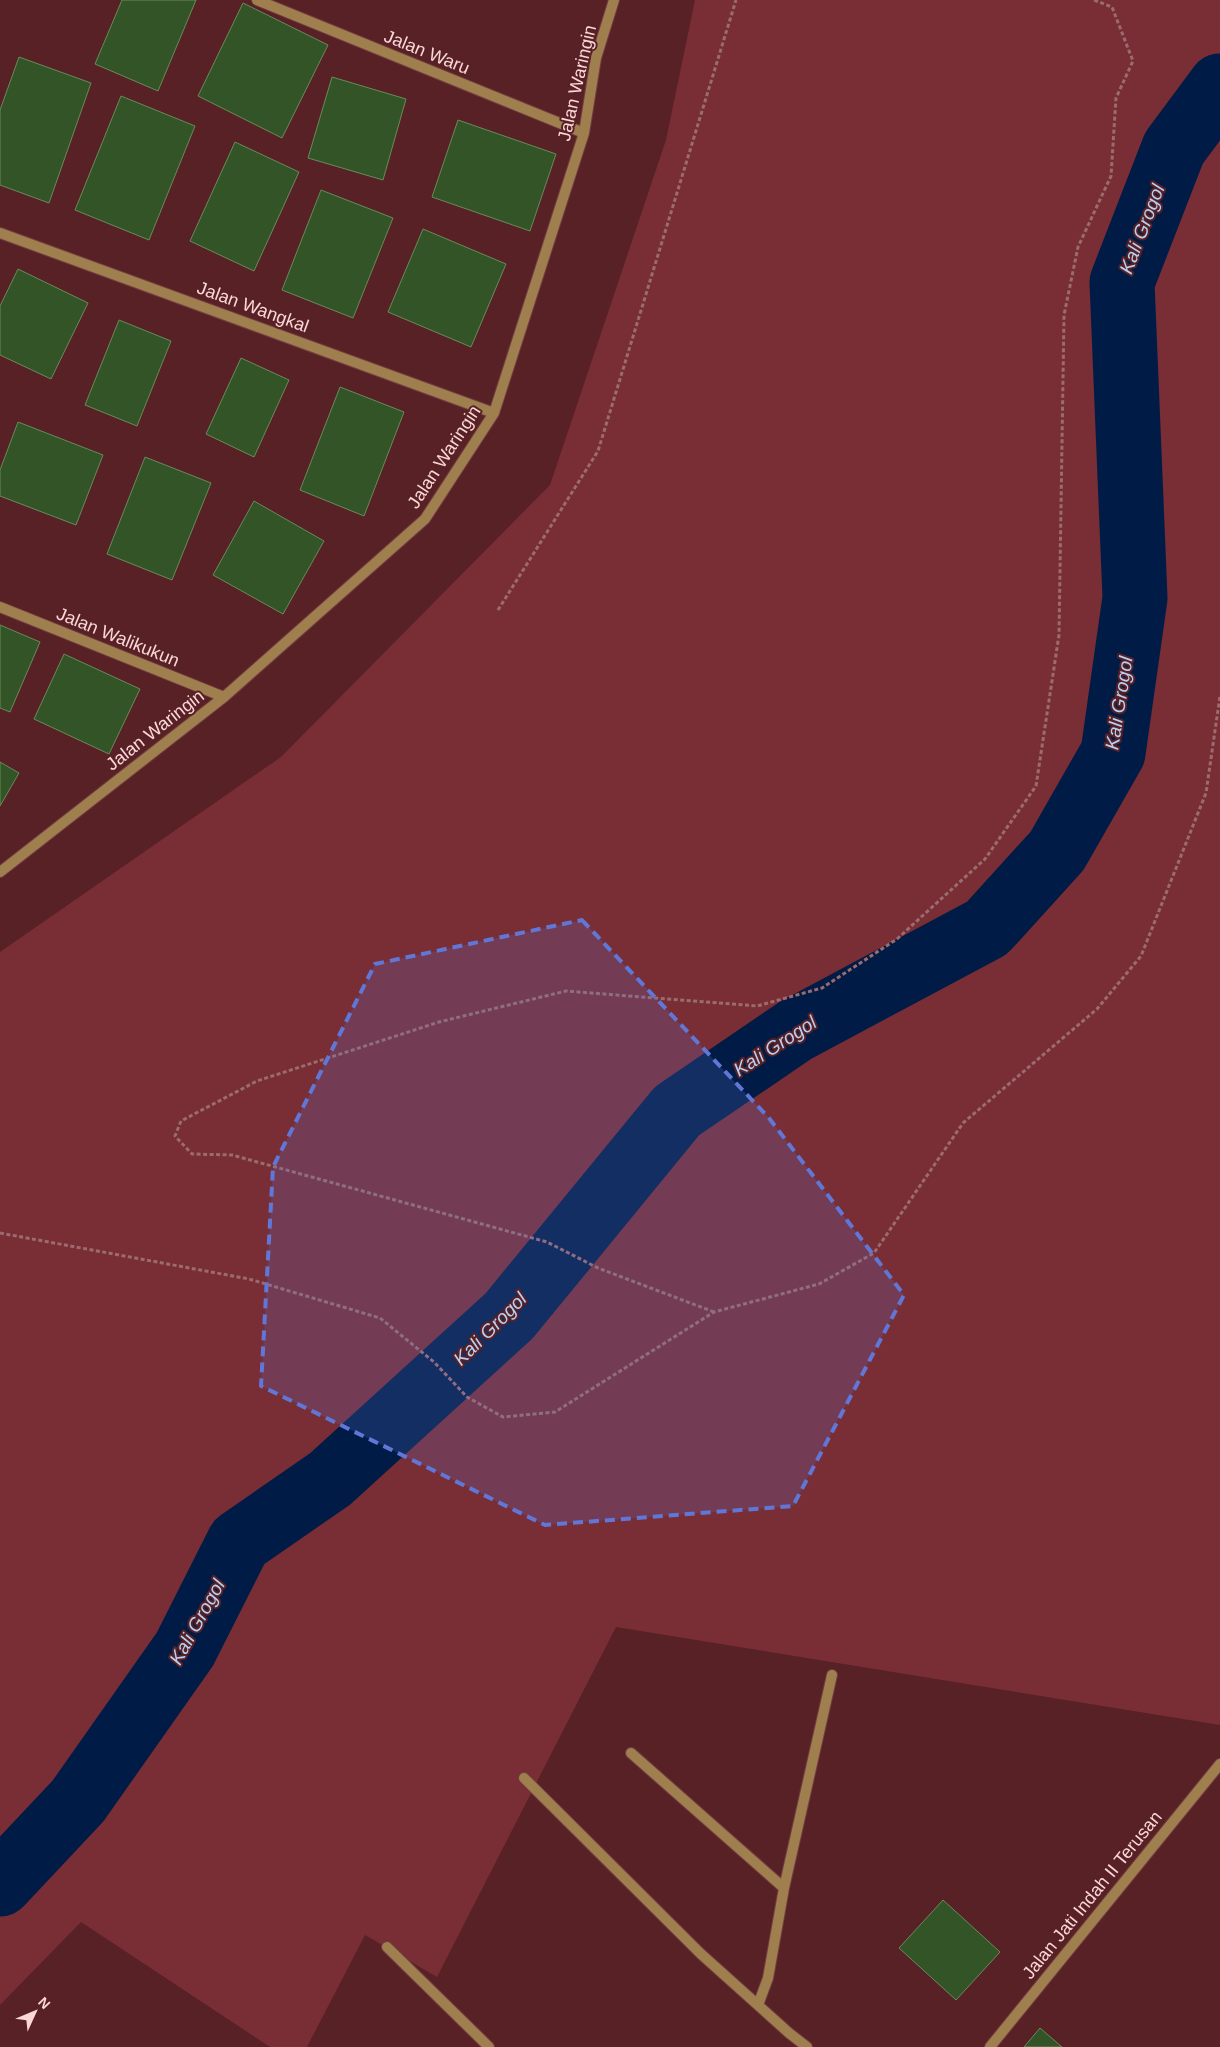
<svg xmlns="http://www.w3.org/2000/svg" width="1220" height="2047" viewBox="0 0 1220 2047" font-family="Arial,sans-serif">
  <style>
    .green { fill: #792d34 }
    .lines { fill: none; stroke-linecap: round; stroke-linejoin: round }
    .river { stroke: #001c46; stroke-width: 65 }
    .building { fill: #335426; stroke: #688b5b }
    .minor-casing { stroke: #723e42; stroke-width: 12 }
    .path { stroke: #9b6c6f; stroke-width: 3; stroke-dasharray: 4 2.5; stroke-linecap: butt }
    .minor { stroke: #9f7f4e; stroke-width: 10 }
    .marked { fill: #6077d8; fill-opacity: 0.2; stroke: #6077d8; stroke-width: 4; stroke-dasharray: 10 6; stroke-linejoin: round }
    .labels { text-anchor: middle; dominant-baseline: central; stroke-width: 4; stroke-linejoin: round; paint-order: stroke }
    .street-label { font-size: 18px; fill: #fbd7d7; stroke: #582126 }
    .water-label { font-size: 19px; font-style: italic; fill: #b8d0f4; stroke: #582126 }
  </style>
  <rect width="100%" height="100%" fill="#582126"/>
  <path class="green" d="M695,0H1220V1725L616,1627L437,1977L365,1935L307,2047H270L81,1922L0,2005V952L281,757L550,485L666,140Z"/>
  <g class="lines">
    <path class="river" d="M0,1884L78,1801L185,1649L239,1542L330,1479L509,1316L677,1111L796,1030L987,928L1057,851L1113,753L1135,598L1122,282L1174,148L1220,86"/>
  </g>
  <path class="building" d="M122,0H196L158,91L95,64Z
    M243,3L328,45L282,138L198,96Z
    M19,57L91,83L49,203L0,185V110Z
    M332,77L406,99L383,180L308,158Z
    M121,96L195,126L149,240L75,210Z
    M458,120L556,154L530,231L432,197Z
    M235,142L299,172L254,271L190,241Z
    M321,190L393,218L353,318L282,290Z
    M423,229L506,264L471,347L388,312Z
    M18,269L88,303L51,379L0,355V306Z
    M119,320L171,341L137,426L85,405Z
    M241,358L289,380L254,457L206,434Z
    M340,387L404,412L364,516L300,490Z
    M18,422L103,455L76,525L0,496V470Z
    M145,457L211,483L172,580L107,554Z
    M254,501L324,541L283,614L213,575Z
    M0,625L40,642L10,712L0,708Z
    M64,654L140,689L109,754L34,719Z
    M0,762L19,773L0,806Z
    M943,1900L1000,1952L956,2000L899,1948Z
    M1040,2028L1062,2047H1024Z"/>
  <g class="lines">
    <g class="minor-casing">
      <path id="minor" d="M257,0L584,133
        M0,233L494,413
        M0,607L224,697
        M0,872L224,697L425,519L494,413L584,133L596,58L614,0
        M631,1753L784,1888
        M524,1778L701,1954L789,2033L807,2047
        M387,1947L489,2047
        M758,2005L768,1978L784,1888L832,1675
        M990,2047L1220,1764"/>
    </g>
    <path class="path" d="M498,610L598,451L736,0
      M0,1233L249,1279L380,1318L434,1362L467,1397L503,1417L555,1412L714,1312L819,1284L874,1253L963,1123L1097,1009L1141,956L1206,793L1220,696
      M714,1312L598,1268L547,1242L232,1155L192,1154L175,1136L181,1121L257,1081L439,1022L566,991L757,1006L822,988L897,939L985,859L1036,786L1059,635L1064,315L1078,247L1111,176L1116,98L1133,61L1112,7L1094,0"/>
    <use href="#minor" class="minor"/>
  </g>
  <path class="marked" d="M582,920L769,1118L904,1295L793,1506L545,1525L261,1386L273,1167L375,964Z"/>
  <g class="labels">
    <g class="street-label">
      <text transform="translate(427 52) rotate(22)">Jalan Waru</text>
      <text transform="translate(577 83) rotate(-77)">Jalan Waringin</text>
      <text transform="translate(253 307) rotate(20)">Jalan Wangkal</text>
      <text transform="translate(444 457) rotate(-57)">Jalan Waringin</text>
      <text transform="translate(118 637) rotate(22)">Jalan Walikukun</text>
      <text transform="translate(155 730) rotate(-38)">Jalan Waringin</text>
      <text transform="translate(1092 1895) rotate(-51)">Jalan Jati Indah II Terusan</text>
    </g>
    <g class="water-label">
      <text transform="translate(1142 229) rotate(-69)">Kali Grogol</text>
      <text transform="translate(1119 703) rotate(-81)">Kali Grogol</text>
      <text transform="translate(775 1046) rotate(-33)">Kali Grogol</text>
      <text transform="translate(490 1329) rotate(-45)">Kali Grogol</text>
      <text transform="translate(197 1622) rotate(-61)">Kali Grogol</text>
    </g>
  </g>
  <g transform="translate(35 2012) rotate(46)" stroke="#582126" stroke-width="4" paint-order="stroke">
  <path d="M0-4L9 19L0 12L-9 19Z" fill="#fbd7d7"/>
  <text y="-8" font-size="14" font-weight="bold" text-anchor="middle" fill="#fbd7d7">N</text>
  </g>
</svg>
